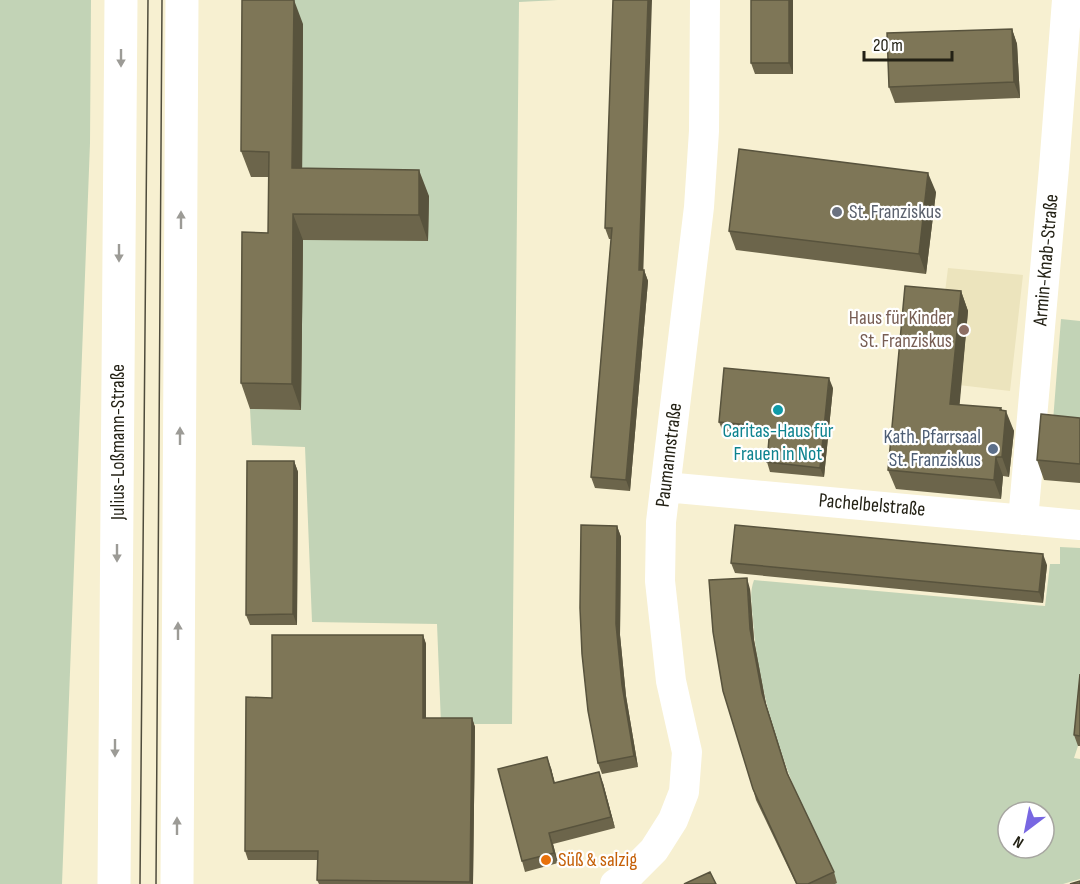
<svg xmlns="http://www.w3.org/2000/svg" width="1080" height="884" viewBox="0 0 1080 884" font-family="'Sofia Sans Condensed',sans-serif">
  <style>
    .built { fill: #ece4bd }
    .green { fill: #c2d3b6; fill-rule: evenodd }
    .lines { fill: none; stroke-linecap: round; stroke-linejoin: round }
    .minor { stroke: #fff; stroke-width: 30 }
    .major { stroke: #fff; stroke-width: 33 }
    .tram { stroke: #4f4c3c; stroke-width: 1.5 }
    .wall { fill: #6c654b }
    .shaded-wall { fill: #58533d }
    .building { fill: #7e7657; stroke: #58533d; stroke-width: 1.5 }
    .oneway { fill: #9c9b96 }
    .worship-dot { fill: #6b7280; stroke: #fff; stroke-width: 2 }
    .education-dot { fill: #8d6e63; stroke: #fff; stroke-width: 2 }
    .culture-dot { fill: #0f9aa8; stroke: #fff; stroke-width: 2 }
    .service-dot { fill: #5c6f8a; stroke: #fff; stroke-width: 2 }
    .food-dot { fill: #e8710a; stroke: #fff; stroke-width: 2 }
    .labels { text-anchor: middle; dominant-baseline: central; stroke-width: 4.5; stroke-linejoin: round; paint-order: stroke }
    .worship-label { font-size: 20px; fill: #5b616d; stroke: #fff; text-anchor: start }
    .street-label { font-size: 20px; fill: #232115; stroke: #fff }
    .education-label { font-size: 20px; fill: #785e54; stroke: #fff; text-anchor: end }
    .culture-label { font-size: 20px; fill: #0d838f; stroke: #fff }
    .service-label { font-size: 20px; fill: #4e5e75; stroke: #fff; text-anchor: end }
    .food-label { font-size: 20px; fill: #c56008; stroke: #fff; text-anchor: start }
  </style>
  <rect width="100%" height="100%" fill="#f7f0d1"/>
  <path class="built" d="M948,268L1023,275L1010,391L907,379L943,308Z"/>
  <path class="green" d="M0,0H91L90,143L62,884H0Z
    M252,0H558L519,2L512,724H441L437,624L312,622L305,447L252,445L250,409L301,410L302,194Z
    M1061,319L1080,321V423L1053,421Z
    M1060,547L1080,548V725L1078,746L1074,758L1080,759V879L1063,884H835C798,800 759,714 753,621C752,607 749,593 754,580L1045,606L1050,564H1060ZM1008,812H1044V848H1008Z"/>
  <g class="lines">
    <path class="minor" d="M665,487L1080,525
      M1023,520L1054,168L1067,0
      M615,884L631,873L654,850L673,820L684,792L687,752L671,681L660,581L661,522L699,207L704,131L705,0"/>
    <path class="major" d="M114,884L121,0
      M177,884L182,0"/>
    <path class="tram" d="M140,884C141,589 147,295 148,0
      M156,884L162,0"/>
  </g>
  <path class="wall" d="M613,0L643,270H644L648,281L630,491L595,488L591,477L611,239H609L605,228Z
    M793,0V74H755L751,63Z
    M303,24L302,169L429,196L428,241L303,240L301,410L250,409L241,383L268,233L269,177H251L241,151Z
    M1012,29L1017,44L1020,98L895,103L889,87Z
    M936,192L926,274L736,250L729,231Z
    M961,291L968,311L959,405L1001,408L1014,431L1009,477L1003,476L1001,499L896,489L888,470Z
    M833,388L824,477L770,472L767,462L769,436L723,432L719,422Z
    M1080,418V483L1044,480L1037,460Z
    M294,461L298,472L297,625H250L246,615Z
    M617,526L621,537L620,635L626,696L638,767L602,774L598,763Z
    M731,563L1047,565L1043,603L735,573Z
    M750,589L754,640L766,704L789,777L834,872L837,883L835,884H796L756,800L753,789Z
    M423,635L426,644V718H472L475,727L473,884H319L317,880L318,860H248L245,851L272,698Z
    M1080,674V746H1078L1074,735Z
    M551,768L555,783H603L615,828L553,844L558,863L525,872L522,861Z"/>
  <path class="shaded-wall" d="M294,0L303,24L302,194L292,168Z
    M648,0H652L643,281L639,270Z
    M789,0H793V74L789,63Z
    M1012,29L1017,44L1020,98L1014,82Z
    M419,170L429,196L428,241L419,215Z
    M928,173L936,192L926,274L919,254Z
    M293,214L303,240L301,410L292,384Z
    M644,270L648,281L630,491L626,480Z
    M961,291L968,311L958,423L950,404Z
    M829,378L833,388L824,477L820,468Z
    M1001,408L1005,422L1006,411L1014,431L1009,477L1002,457Z
    M996,457L1003,476L1001,499L994,480Z
    M294,461L298,472L297,625L293,614Z
    M617,526L621,537L620,635L626,696L638,767L634,756L622,685L616,624Z
    M1043,554L1047,565L1043,603L1039,592Z
    M747,578L750,589L754,640L766,704L791,784L762,693L750,629Z
    M423,635L426,644V726L423,718Z
    M472,718L475,727L473,884H471L470,882Z
    M547,757L551,768L557,794L554,783Z
    M599,772L603,783L615,828L611,817Z
    M549,833L553,844L558,863L554,853Z"/>
  <path class="building" d="M242,0H294L292,168L419,170V215L293,214L292,384L241,383L242,232L268,233L269,152L241,151Z
    M613,0H648L639,270H644L626,480L591,477L612,228H605Z
    M751,0H789V63H751Z
    M1012,29L1014,82L889,87L887,33Z
    M739,149L928,173L919,254L729,231Z
    M905,286L961,291L950,404L1001,408L1000,410L1006,411L1002,457H996L994,480L888,470Z
    M724,368L829,378L820,468L767,462L770,427L719,422Z
    M1041,414L1080,418V464L1037,460Z
    M247,461H294L293,614L246,615Z
    M581,525L617,526L616,624L622,685L634,756L598,763L588,711L582,654L580,608Z
    M735,525L1043,554L1039,592L731,563Z
    M747,578L750,629L762,693L787,773L834,872L808,884H797L753,789L723,691L713,632L709,580Z
    M272,635H423V718H472L470,882L317,880L318,851H245L246,697L272,698Z
    M1080,674V736L1074,735Z
    M547,757L554,783L599,772L611,817L549,833L554,853L522,861L498,769Z
    M710,872L716,884H684Z
    M1080,881V884H1070Z"/>
  <defs><path id="oneway-solid" d="M-6-.8H1V-3.2L6.5 0L1 3.2V.8H-6Z" transform="scale(1.5)"/></defs>
  <g class="oneway">
    <use href="#oneway-solid" transform="translate(121 58) rotate(90)"/>
    <use href="#oneway-solid" transform="translate(181 220) rotate(-90)"/>
    <use href="#oneway-solid" transform="translate(119 253) rotate(90)"/>
    <use href="#oneway-solid" transform="translate(180 436) rotate(-90)"/>
    <use href="#oneway-solid" transform="translate(117 553) rotate(90)"/>
    <use href="#oneway-solid" transform="translate(178 631) rotate(-90)"/>
    <use href="#oneway-solid" transform="translate(115 748) rotate(90)"/>
    <use href="#oneway-solid" transform="translate(177 826) rotate(-90)"/>
  </g>
  <circle class="worship-dot" cx="837" cy="212" r="6"/>
  <circle class="education-dot" cx="964" cy="330" r="6"/>
  <circle class="culture-dot" cx="778" cy="410" r="6"/>
  <circle class="service-dot" cx="993" cy="449" r="6"/>
  <circle class="food-dot" cx="546" cy="860" r="6"/>
  <g class="labels">
    <g class="worship-label">
      <text x="849" y="212">St. Franziskus</text>
    </g>
    <g class="street-label">
      <text transform="translate(1046 260) rotate(-85)">Armin-Knab-Straße</text>
      <text transform="translate(118 442) rotate(-90)">Julius-Loßmann-Straße</text>
      <text transform="translate(669 455) rotate(-83)">Paumannstraße</text>
      <text transform="translate(872 505) rotate(5)">Pachelbelstraße</text>
    </g>
    <g class="education-label">
      <text x="952" y="318">Haus für Kinder<tspan x="952" dy="23">St. Franziskus</tspan></text>
    </g>
    <g class="culture-label">
      <text x="778" y="431">Caritas-Haus für<tspan x="778" dy="23">Frauen in Not</tspan></text>
    </g>
    <g class="service-label">
      <text x="981" y="437">Kath. Pfarrsaal<tspan x="981" dy="23">St. Franziskus</tspan></text>
    </g>
    <g class="food-label">
      <text x="558" y="860">Süß &amp; salzig</text>
    </g>
  </g>
  <g transform="translate(1026 830) rotate(212)"><circle r="28" fill="#ffffff" stroke="#a7a6a1" stroke-width="1.5"/>
  <path d="M0-4.5L10 22L0 15L-10 22Z" fill="#7867e2"/>
  <text y="-9" font-size="16" font-weight="bold" text-anchor="middle" fill="#232115">N</text>
  </g>
  <path d="M864 51v9h88v-9" fill="none" stroke="#232115" stroke-width="3"/>
  <text x="873" y="51" font-size="18" fill="#232115" stroke="#ffffff" stroke-width="4.5" paint-order="stroke">20 m</text>
</svg>
